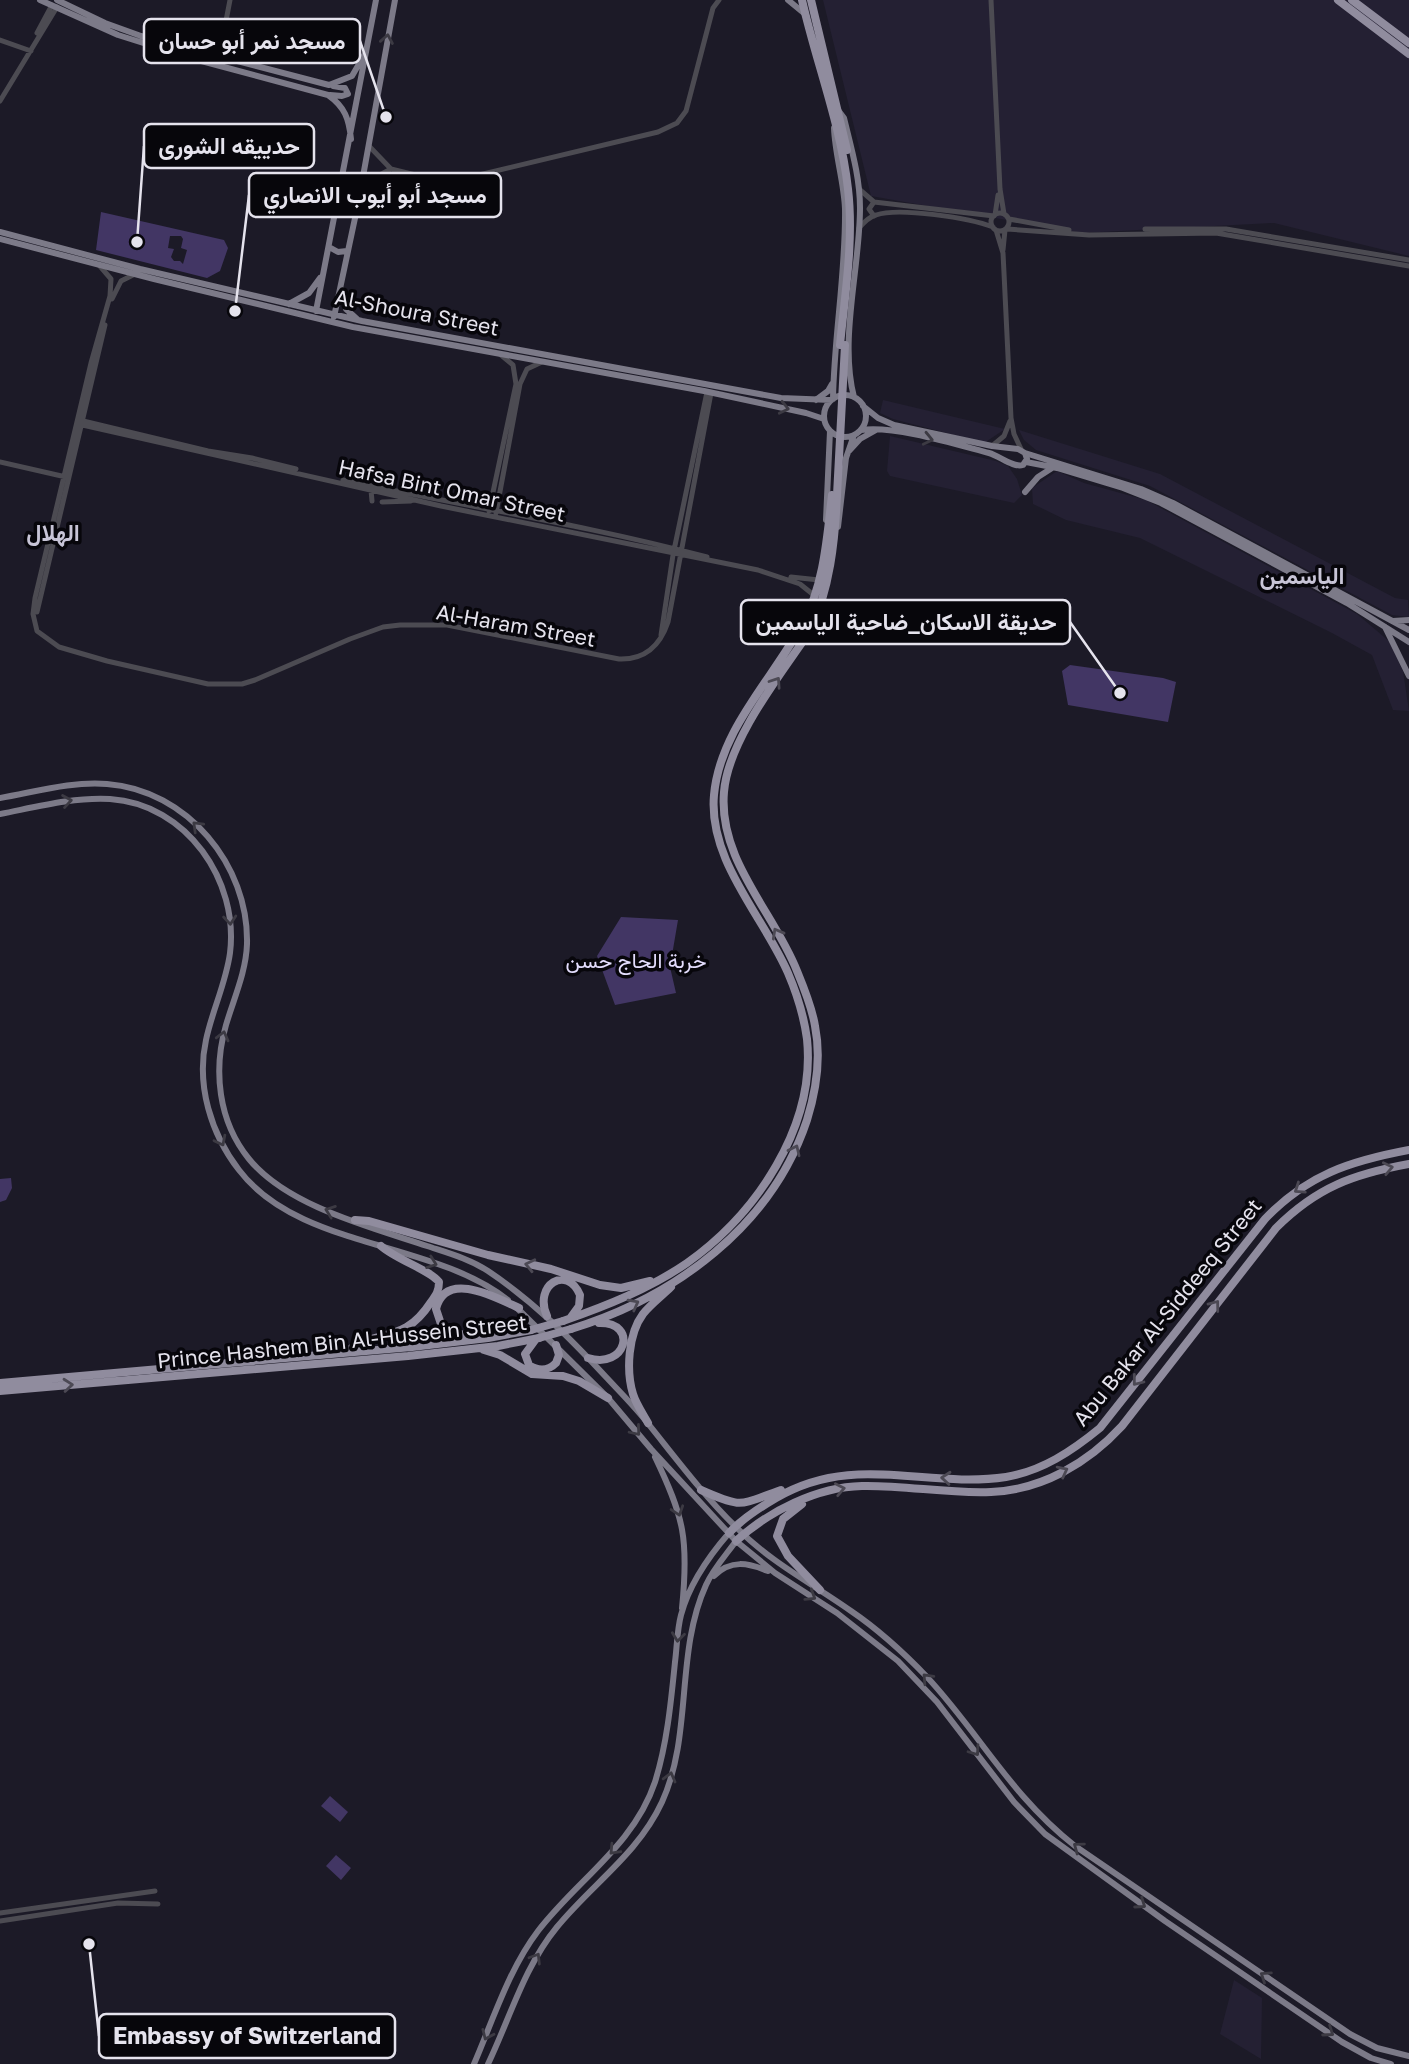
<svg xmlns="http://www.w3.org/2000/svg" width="1409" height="2064" viewBox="0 0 1409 2064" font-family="'Golos Text',Vazirmatn,sans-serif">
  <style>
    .built { fill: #242033 }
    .green { fill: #423664; fill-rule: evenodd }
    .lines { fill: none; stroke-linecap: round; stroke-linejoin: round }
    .minor { stroke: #4c4b52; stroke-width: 5 }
    .major { stroke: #7c7a88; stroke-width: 6 }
    .highway { stroke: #908c9e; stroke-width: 8 }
    .highway-bridge { stroke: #908c9e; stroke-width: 8 }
    .oneway { stroke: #3c3a43 }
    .oneway2 { stroke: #4c4954 }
    .labels { text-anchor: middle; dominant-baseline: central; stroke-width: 7; stroke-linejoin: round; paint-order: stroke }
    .street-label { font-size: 21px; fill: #e5e3ed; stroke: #07060b }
    .park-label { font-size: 21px; fill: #e4defe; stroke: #07060b }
    .neighbourhood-label { font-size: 23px; font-weight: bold; fill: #c8c5d7; stroke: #07060b }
    .leader { fill: none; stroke: #e5e3ed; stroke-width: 2.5 }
    .callout-dot { fill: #e5e3ed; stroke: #07060b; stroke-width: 2.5 }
    .callout { fill: #07060b; stroke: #e5e3ed; stroke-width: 2.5 }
    .callout-label { font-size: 23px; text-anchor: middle; font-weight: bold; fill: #e5e3ed }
  </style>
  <rect width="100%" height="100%" fill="#1c1a27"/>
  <path class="built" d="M823,0H1409V256L1274,223L1081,233L871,196Z
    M883,400L1005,429L984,443L893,419L880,413Z
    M1019,430L1160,474L1395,598L1408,600L1409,617L1392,615L1150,486L1036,450L1024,440Z
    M890,436L996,461L1008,466L1017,479L1022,495L1014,503L890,476L887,471Z
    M1057,471L1084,483L1146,500L1357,614L1390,642L1403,671L1409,711L1393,710L1372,655L1332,633L1140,538L1066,520L1033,504L1032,488Z
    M1234,1980L1262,1998L1261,2059L1220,2034Z"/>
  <path class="green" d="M101,212L224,240L228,248L220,271L207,278L96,250ZM170,236H181L183,239L181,248L187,250L183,264L180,261H174L171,257L174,249L168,248Z
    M1070,665L1163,678L1176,682L1168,722L1068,705L1062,671Z
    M621,917L678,920L670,967L676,993L615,1005L597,956Z
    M11,1178L12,1188L6,1200L0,1202V1179Z
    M330,1796L348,1812L340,1822L321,1806Z
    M336,1855L351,1868L341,1880L326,1866Z"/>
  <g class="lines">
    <path class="minor" d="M991,0L1000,189L1004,214
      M37,33L52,5
      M0,40L31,51
      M219,57L230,0
      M0,101L57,7
      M369,146L391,169L436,180H458L658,132L677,123L686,111L713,8L719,0
      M859,189L874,202L994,216
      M360,200L372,179L391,169
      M991 222a9 9 0 1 1 18 0a9 9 0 1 1-18 0Z
      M995,215L998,195
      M874,216L869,209L874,202
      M1009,219L1069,230
      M859,228C864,222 869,217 876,215C899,207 970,218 993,227
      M1007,229L1089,235L1216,233L1409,266
      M1145,229H1226L1409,260
      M996,230L1003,253L1004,273L1011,418L1014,434L1021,449
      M1003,250L1005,230
      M99,265L111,279L110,296L91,363L35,598L33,614L37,631L59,647L107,661L208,684H242L255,680L350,639L383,627L400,625H447L619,659C645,660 660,646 668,622L711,393
      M112,299L121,281L135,274
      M79,420L208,451L252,458L296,469
      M78,424L441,506L758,570L800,584L815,596
      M992,446L1004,436L1010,421
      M0,462L66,477
      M343,480C464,506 587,525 707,557
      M371,490L372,501
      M382,502L411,501
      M489,511L516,384L513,365L501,355
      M496,513L520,384L527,369L542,362
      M791,577L819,580
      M37,612L105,325
      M661,635L673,555L707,392
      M0,1913L155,1891
      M0,1921L118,1903L158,1904"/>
    <path class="major" d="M40,0L118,35L194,59L328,95C345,107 349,119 351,139
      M57,0L105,23L141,36L329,85L352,76L366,52
      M788,0L805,14
      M330,95L342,96L348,94L345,88L333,86
      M838,110L844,118C851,147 860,177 860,208C860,268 839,340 854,397
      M0,232L140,269L362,321L781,398L831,400
      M0,239L154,279L353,327L704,391L806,413L824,419
      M329,247L338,252L347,251
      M342,290L346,309L357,319
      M289,304L309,293L320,278
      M316,311L376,0
      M334,317L358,204L395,0
      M824 416a21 21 0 1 1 42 0a21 21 0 1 1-42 0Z
      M833,399C834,336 846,272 845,209C844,182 835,155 834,128
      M816,400L828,391L832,384
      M861,430C894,425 955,444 989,453C1000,456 1013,468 1023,465L1027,459L1025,453L1018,449L992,446L894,425L878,418L863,406
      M849,451L860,439L876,430
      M1025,453L1141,489L1173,503L1409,630
      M1026,462L1057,468L1123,488L1161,503L1347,603L1409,642
      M1025,492L1038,477L1052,468
      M826,520L830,431
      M838,527L846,458L854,435
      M1393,621L1409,620
      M1385,627L1409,676
      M0,798C35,792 72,781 107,784C187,790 249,865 247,944C246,972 234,998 226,1025C213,1070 218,1121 249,1159C287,1206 370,1227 427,1246C448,1253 470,1259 488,1271C533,1301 569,1337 606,1377C621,1393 637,1409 650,1426C678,1461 705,1497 737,1528C770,1562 813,1584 851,1611C879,1630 904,1653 927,1677C980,1734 1011,1796 1075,1846L1350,2034L1377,2048L1409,2056
      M0,814C36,807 73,797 110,799C187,804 239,881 230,953C226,983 212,1011 206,1040C196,1085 211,1134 239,1170C299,1249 432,1240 508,1300
      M516,1307L608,1398L651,1449L736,1541L775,1573L837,1613L898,1661L937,1702L1014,1802L1045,1834L1165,1921L1342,2042L1371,2058L1391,2064
      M655,1457C684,1517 689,1540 682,1608
      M714,1576C731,1559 748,1563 768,1571
      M474,2064C493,2020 509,1969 538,1931C577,1880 634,1845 655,1782C667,1744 671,1702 675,1662C677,1647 677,1630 681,1615C689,1585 709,1556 729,1533
      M488,2064C510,2018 524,1967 557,1927C592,1884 638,1854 662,1802C693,1734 675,1653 706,1585C713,1569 726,1555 736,1541"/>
    <path class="highway" d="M802,0C816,62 841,125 848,189C854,240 845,294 840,345
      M811,0L847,150
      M1338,0L1409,54
      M1352,0L1409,43
      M355,1220L369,1221L488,1255L551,1269L600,1285L621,1288L650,1281
      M547,1316C533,1285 567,1264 580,1295L579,1306L571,1317
      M563,1321C606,1306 649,1289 687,1263C756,1214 816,1127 807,1039C804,1017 797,994 788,973C764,917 708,861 714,795C720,729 773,679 803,623C824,585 827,537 832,495
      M571,1329C675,1297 772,1226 807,1120C816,1091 821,1056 815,1026C812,1007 804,988 797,971C774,912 718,860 724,792C728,740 781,674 810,631C830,589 835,541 837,495
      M479,1337L453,1333L442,1327L436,1309C445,1269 497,1298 519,1308
      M536,1339L525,1354L529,1365C538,1371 548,1371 556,1363L559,1355L556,1345
      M484,1350L500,1355L532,1374L563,1376L579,1381L608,1398
      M347,1351C380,1327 403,1345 431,1302C436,1295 439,1291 439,1282C430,1270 397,1260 381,1246
      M588,1358C626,1370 639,1322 599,1323
      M0,1383L412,1347L488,1338L531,1330
      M0,1391L408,1356L498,1346L539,1338
      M648,1423C643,1414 636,1404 633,1394C626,1371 628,1334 643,1314C651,1304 662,1296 671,1287
      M701,1490C744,1509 738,1505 781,1490
      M802,1504L783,1519L777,1536L788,1556L820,1590
      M729,1533C742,1519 759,1508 776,1498C854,1452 925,1489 1006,1477C1042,1471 1072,1451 1100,1428L1265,1219C1307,1175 1350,1161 1409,1150
      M736,1541C769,1511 817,1487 862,1486C905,1485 948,1494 991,1492C1042,1490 1088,1463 1122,1426L1276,1228C1317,1187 1354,1174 1409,1164"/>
    <path class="highway-bridge" d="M837,495L845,345
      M531,1330L563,1321
      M539,1338L571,1329"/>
  </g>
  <defs><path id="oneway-chevron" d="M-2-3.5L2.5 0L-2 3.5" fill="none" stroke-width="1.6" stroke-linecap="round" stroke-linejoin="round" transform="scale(1.75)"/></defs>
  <g class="oneway">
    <use href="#oneway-chevron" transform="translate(387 39) rotate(-80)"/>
    <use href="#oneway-chevron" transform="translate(784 408) rotate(13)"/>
    <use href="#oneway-chevron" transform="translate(928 439) rotate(13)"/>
    <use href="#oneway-chevron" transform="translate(67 801) rotate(-9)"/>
    <use href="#oneway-chevron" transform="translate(197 826) rotate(-136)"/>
    <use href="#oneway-chevron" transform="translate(230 920) rotate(85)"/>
    <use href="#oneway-chevron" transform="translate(223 1036) rotate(-76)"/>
    <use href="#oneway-chevron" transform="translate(221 1141) rotate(63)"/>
    <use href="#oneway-chevron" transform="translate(330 1211) rotate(-160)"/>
    <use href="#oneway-chevron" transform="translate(432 1263) rotate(20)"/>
    <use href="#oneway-chevron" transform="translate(636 1431) rotate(50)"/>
    <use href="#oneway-chevron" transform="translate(678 1511) rotate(72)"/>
    <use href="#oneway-chevron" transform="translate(811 1596) rotate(32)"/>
    <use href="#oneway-chevron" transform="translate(678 1637) rotate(97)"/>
    <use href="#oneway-chevron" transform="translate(927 1678) rotate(-133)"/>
    <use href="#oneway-chevron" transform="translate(975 1751) rotate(54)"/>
    <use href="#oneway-chevron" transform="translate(670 1777) rotate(-75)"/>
    <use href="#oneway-chevron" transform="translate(1078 1847) rotate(-144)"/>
    <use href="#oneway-chevron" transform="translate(614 1850) rotate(133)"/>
    <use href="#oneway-chevron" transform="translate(1141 1904) rotate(35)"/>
    <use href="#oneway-chevron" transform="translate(536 1958) rotate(-58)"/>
    <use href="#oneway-chevron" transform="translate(1265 1976) rotate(-146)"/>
    <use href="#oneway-chevron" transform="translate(1329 2032) rotate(35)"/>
    <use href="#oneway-chevron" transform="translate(487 2035) rotate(114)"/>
  </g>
  <g class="oneway2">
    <use href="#oneway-chevron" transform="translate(776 682) rotate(-56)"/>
    <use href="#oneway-chevron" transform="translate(777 933) rotate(-119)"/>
    <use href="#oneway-chevron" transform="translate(795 1150) rotate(-65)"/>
    <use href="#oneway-chevron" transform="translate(1388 1168) rotate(-12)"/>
    <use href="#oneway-chevron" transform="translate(1299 1189) rotate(146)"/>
    <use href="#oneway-chevron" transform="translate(530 1265) rotate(-167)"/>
    <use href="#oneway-chevron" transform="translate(634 1304) rotate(-28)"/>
    <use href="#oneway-chevron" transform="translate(1215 1305) rotate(-53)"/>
    <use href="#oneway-chevron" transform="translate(1137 1381) rotate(128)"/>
    <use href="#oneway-chevron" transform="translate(68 1385) rotate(-5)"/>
    <use href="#oneway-chevron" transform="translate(1063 1471) rotate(-27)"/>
    <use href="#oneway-chevron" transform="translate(946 1478) rotate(-175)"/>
    <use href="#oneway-chevron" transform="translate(840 1489) rotate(-11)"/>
  </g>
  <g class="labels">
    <g class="street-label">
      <text transform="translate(417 312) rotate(11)">Al-Shoura Street</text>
      <text transform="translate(452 490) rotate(12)">Hafsa Bint Omar Street</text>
      <text transform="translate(516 625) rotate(10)">Al-Haram Street</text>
      <text transform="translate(1167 1312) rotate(-51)">Abu Bakar Al-Siddeeq Street</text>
      <text transform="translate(342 1341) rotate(-6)">Prince Hashem Bin Al-Hussein Street</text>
    </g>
    <g class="park-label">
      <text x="636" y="960">خربة الحاج حسن</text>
    </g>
    <g class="neighbourhood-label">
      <text x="53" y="532">الهلال</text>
      <text x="1302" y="575">الياسمين</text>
    </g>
  </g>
  <path class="leader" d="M386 117L360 41M137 242L144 146M235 311L249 195M1120 693L1070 622M89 1944L99 2036"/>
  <g class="callout-dot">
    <circle cx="386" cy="117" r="7"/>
    <circle cx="137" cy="242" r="7"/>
    <circle cx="235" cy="311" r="7"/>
    <circle cx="1120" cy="693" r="7"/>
    <circle cx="89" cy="1944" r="7"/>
  </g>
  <g class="callout">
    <rect x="144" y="19" width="216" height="44" rx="7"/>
    <rect x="144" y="124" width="170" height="44" rx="7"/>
    <rect x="249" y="173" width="252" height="44" rx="7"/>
    <rect x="741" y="600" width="329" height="44" rx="7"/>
    <rect x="99" y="2014" width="296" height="44" rx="7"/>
  </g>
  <g class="callout-label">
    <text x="252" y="49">مسجد نمر أبو حسان</text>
    <text x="229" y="154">حدييقه الشورى</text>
    <text x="375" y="203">مسجد أبو أيوب الانصاري</text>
    <text x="906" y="630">حديقة الاسكان_ضاحية الياسمين</text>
    <text x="247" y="2044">Embassy of Switzerland</text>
  </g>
</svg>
